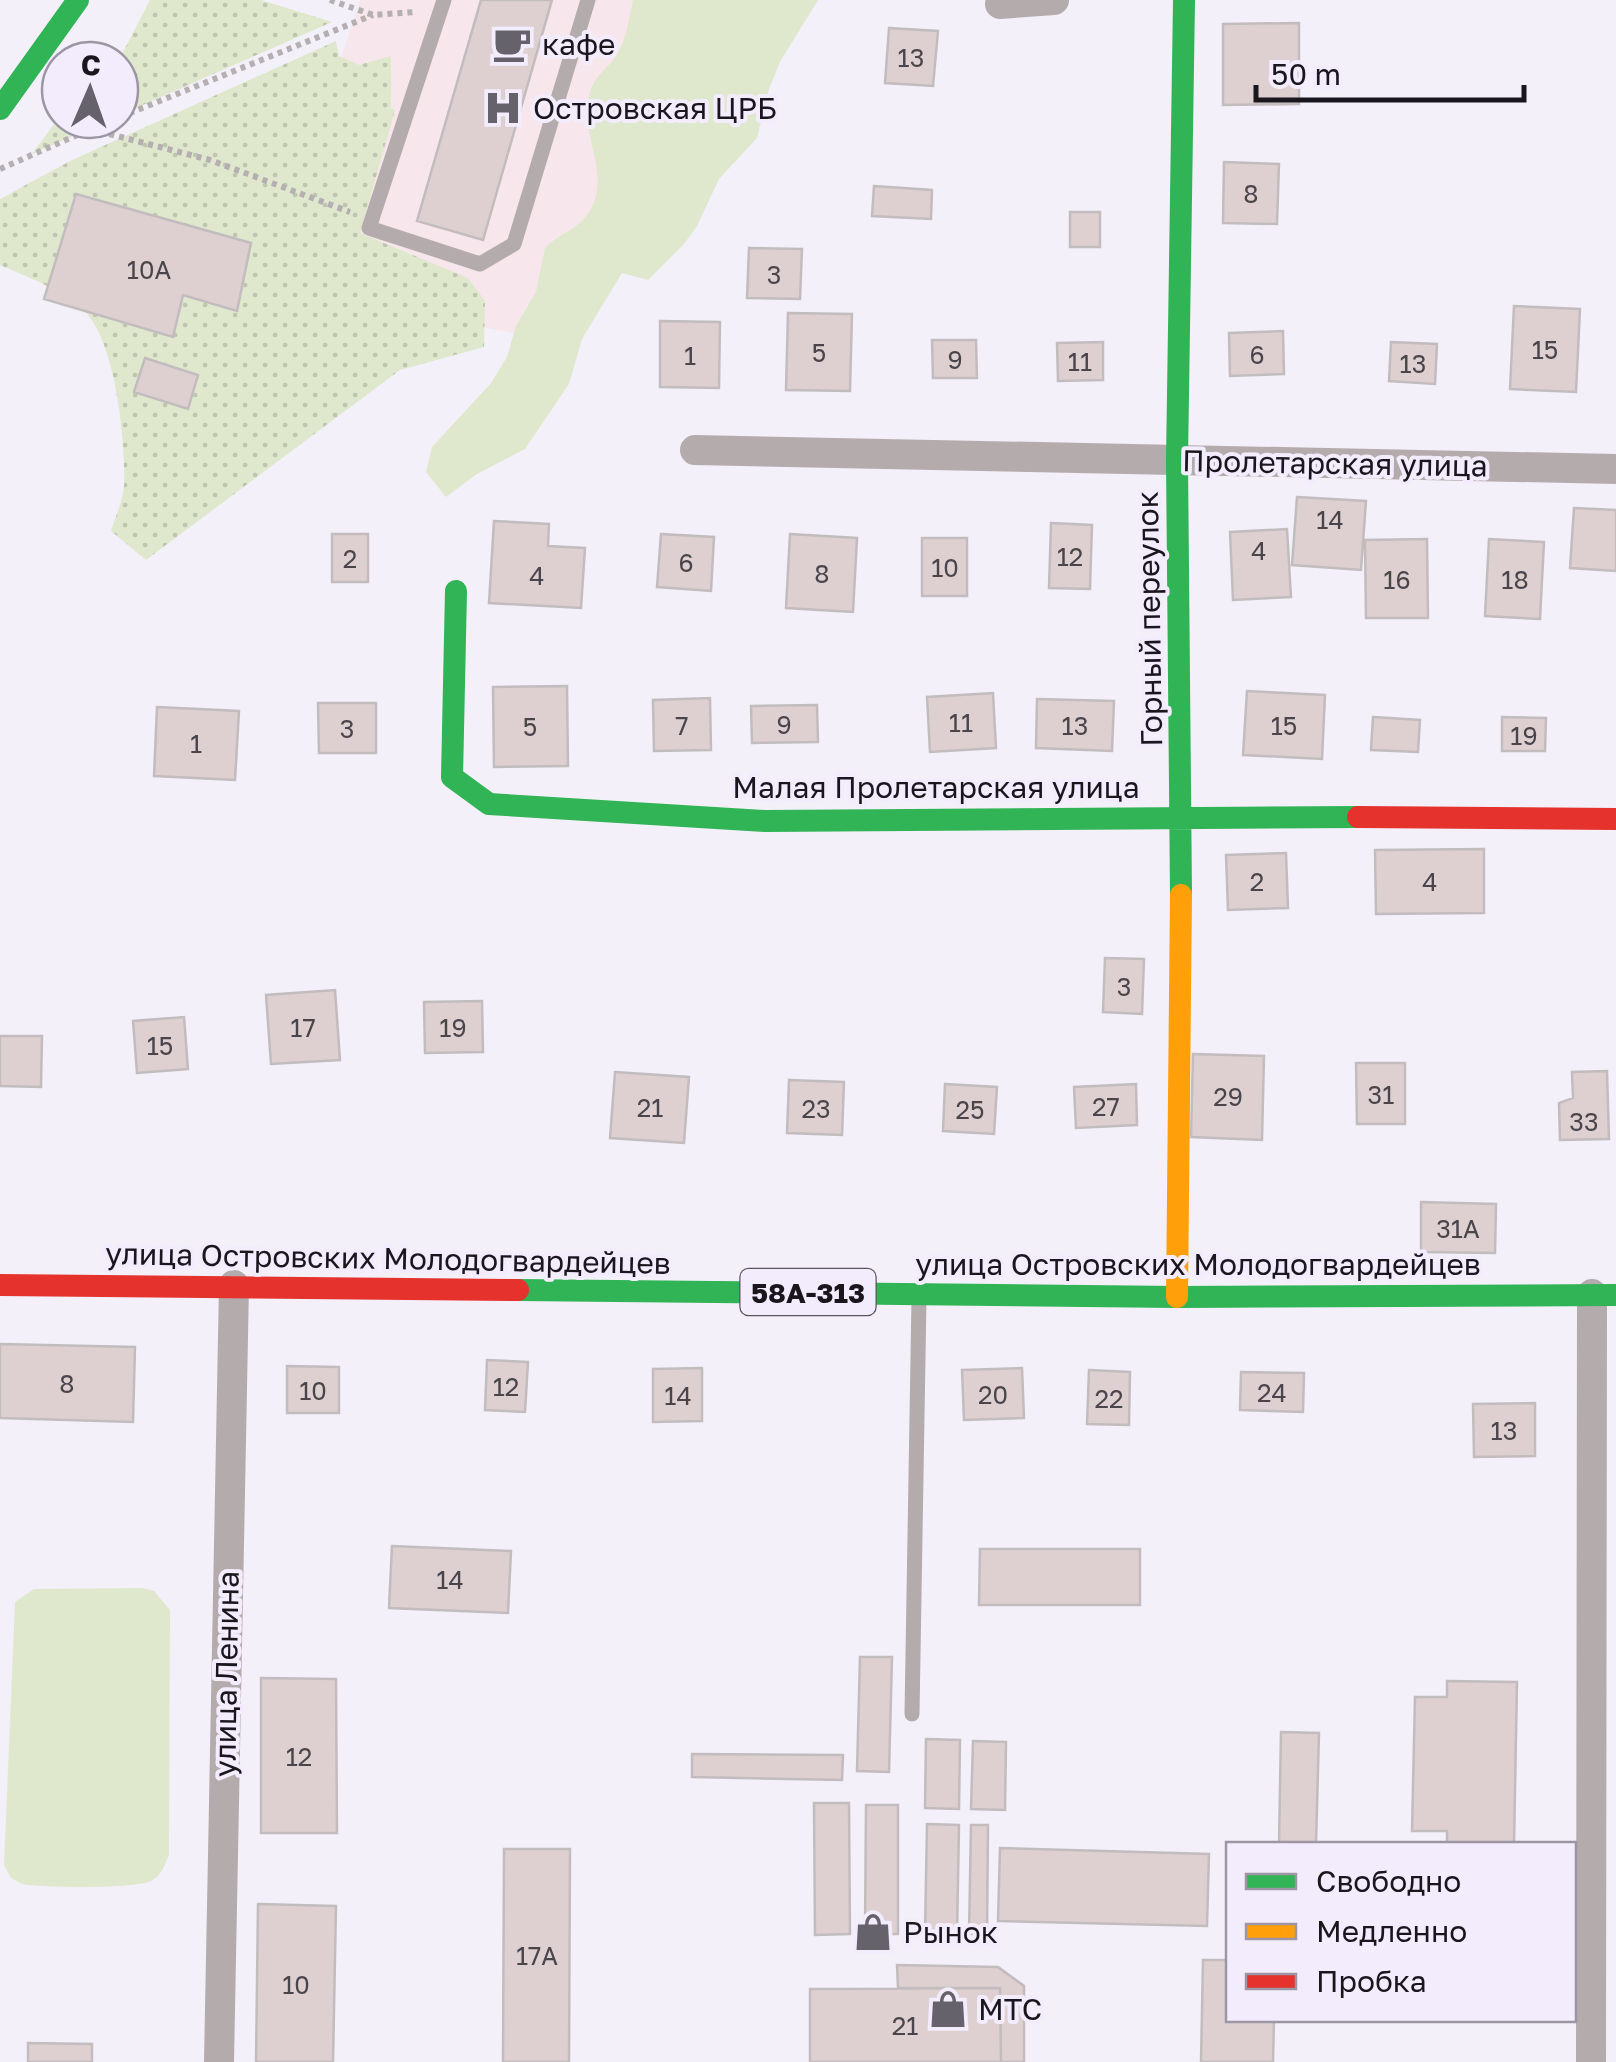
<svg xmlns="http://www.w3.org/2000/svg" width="1616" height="2062" viewBox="0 0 1616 2062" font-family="'Golos Text',sans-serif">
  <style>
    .medical { fill: #f7e6eb }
    .grass { fill: url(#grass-dots) }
    .park { fill: #dfe8cd }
    .building { fill: #ded0d1; stroke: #c2bcbe; stroke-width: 2.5 }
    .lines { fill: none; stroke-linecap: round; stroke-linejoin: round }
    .path { stroke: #b6afb2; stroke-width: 6; stroke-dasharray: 5 5; stroke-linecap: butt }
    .lane { stroke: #b4abac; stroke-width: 15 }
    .street { stroke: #b4abac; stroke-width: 30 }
    .fast { stroke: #30b455; stroke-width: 22 }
    .slow { stroke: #ff9f0a; stroke-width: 22 }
    .jam { stroke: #e5322d; stroke-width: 22 }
    .labels { text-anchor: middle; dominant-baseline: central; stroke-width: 8; stroke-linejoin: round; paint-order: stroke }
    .number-label { font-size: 25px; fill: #4a444b }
    .shield { fill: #f3ecfd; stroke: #5a5661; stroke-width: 2.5 }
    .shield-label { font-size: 28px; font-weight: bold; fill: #19161e }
    .poi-label { font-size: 30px; fill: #19161e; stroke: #f3ecfd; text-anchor: start }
    .street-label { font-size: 30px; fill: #19161e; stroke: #f3ecfd }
  </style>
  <defs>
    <pattern id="grass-dots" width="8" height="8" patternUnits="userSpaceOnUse" patternTransform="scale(2.5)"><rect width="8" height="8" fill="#dfe8cd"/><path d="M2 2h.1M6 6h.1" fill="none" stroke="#bfc6b0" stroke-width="1.8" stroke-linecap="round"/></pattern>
  </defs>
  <rect width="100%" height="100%" fill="#f4f0f9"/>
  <path class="medical" d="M360,0H721L514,333L267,287Z"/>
  <path class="grass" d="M150,0H261L332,22L120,115L119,60Z
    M336,41L339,56L359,65L391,56V108L395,110L360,233L468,278L485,301L484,347L400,370L146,560L111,531C115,517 123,501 124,486C126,444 116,346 87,314C65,290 29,278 0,265V199L70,161Z
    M60,116V120H110L32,154Z"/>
  <path class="park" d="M633,0H818L780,62L769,89L757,138L719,179L697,226L684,244L648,280L622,273L582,339L569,384L525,449L477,474L446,497L426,472L432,447L491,383L507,357L516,326L536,292L545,248C557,235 575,231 587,215C616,174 575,134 591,89C595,77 606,69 614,59C626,43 629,19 633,0Z
    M142,1588L154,1591L170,1610L169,1855C165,1865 161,1876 151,1881C134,1889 43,1888 22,1884L11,1878L4,1865L15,1602L34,1589Z"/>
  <path class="building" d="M481,0H552L483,240L417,221Z
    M1299,23V104L1223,105V24Z
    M889,28L938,31L933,86L885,83Z
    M1224,162L1279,164L1277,224L1223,223Z
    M874,186L932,190L931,219L872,216Z
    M76,194L251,243L237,311L183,295L173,337L44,299Z
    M1070,212H1100V247H1070Z
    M749,248L802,249L800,299L747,298Z
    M1514,306L1580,309L1576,392L1510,389Z
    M788,313L852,314L850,391L786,390Z
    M660,321L720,322L719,388L660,387Z
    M1283,331L1284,374L1230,376L1229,333Z
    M932,340H976L977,378H933Z
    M1103,342V380L1058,381L1057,343Z
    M1391,342L1437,344L1435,384L1389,381Z
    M145,358L198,375L188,409L134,392Z
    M1297,497L1366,501L1361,570L1292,565Z
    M1574,508L1616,510V571L1570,568Z
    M494,521L549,524L548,546L585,548L581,608L489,603Z
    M1051,523L1092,525L1090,589L1049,588Z
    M1287,529L1291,597L1233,600L1230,532Z
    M332,534H368V582H332Z
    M661,534L714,537L711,591L657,587Z
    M790,534L857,538L853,612L786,608Z
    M922,538H967V596H922Z
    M1427,539L1428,618H1366L1365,540Z
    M1489,539L1544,542L1540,619L1485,616Z
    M567,686L568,766L494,767L493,687Z
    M1247,691L1325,695L1322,759L1243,755Z
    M993,693L996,748L930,752L927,697Z
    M710,698L711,750L654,751L653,700Z
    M1037,699L1114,701L1112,751L1036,748Z
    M318,703H376V753H319Z
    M817,705L818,742L752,743L751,706Z
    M157,707L239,711L235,780L154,776Z
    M1373,717L1420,720L1418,752L1371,750Z
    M1502,717L1546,718L1545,751H1502Z
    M1484,849V913L1376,914L1375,850Z
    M1286,853L1288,908L1228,910L1226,855Z
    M1105,958L1144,959L1142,1014L1103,1012Z
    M335,990L340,1060L271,1064L266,995Z
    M482,1001L483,1052L425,1053L424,1002Z
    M184,1017L188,1069L137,1073L133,1021Z
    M0,1036H42L41,1087L0,1086Z
    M1193,1054L1264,1056L1262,1140L1191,1137Z
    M1356,1063H1405V1124H1357Z
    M1607,1071L1609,1139L1560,1140L1559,1103L1573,1098L1572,1072Z
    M615,1072L689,1077L684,1143L610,1138Z
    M789,1080L844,1082L842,1135L787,1133Z
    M945,1084L997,1087L994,1134L943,1131Z
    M1136,1084L1137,1125L1076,1128L1074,1087Z
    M1421,1202L1496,1204L1495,1253L1421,1252Z
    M0,1344L135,1347L133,1422L0,1418Z
    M487,1360L528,1362L525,1412L485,1410Z
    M287,1366L339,1367V1413H287Z
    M702,1368V1421L653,1422V1369Z
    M1022,1368L1024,1418L964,1420L962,1370Z
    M1089,1370L1130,1372L1129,1425L1087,1424Z
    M1241,1372L1304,1373L1303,1412L1240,1410Z
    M1535,1403V1456L1474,1457L1473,1404Z
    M392,1546L511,1551L508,1613L389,1608Z
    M980,1549H1140V1605H979Z
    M860,1657H892L889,1772L857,1771Z
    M261,1678L336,1679L337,1833H261Z
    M1447,1681L1517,1682L1514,1844H1447V1831H1412L1415,1697H1447Z
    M1281,1732L1319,1733L1316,1844H1279Z
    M926,1739L960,1740L959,1809L925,1808Z
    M973,1741L1006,1742L1005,1810L971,1809Z
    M692,1754L843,1755L842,1780L692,1777Z
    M814,1803H849L850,1934L815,1935Z
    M866,1805H898V1934H865Z
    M927,1824L959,1825L957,1935L925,1934Z
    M971,1825H988L987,1934H969Z
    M1000,1848L1209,1854L1207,1926L998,1921Z
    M504,1849H570L569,2062H503Z
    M258,1904L336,1906L333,2062H256Z
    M1203,1960H1228V2020H1274L1273,2062H1201Z
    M897,1965L998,1967L1024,1986V2062H1001L1000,1988H898Z
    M1000,1988L1001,2062H810V1989Z
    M28,2043L92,2044V2062H28Z"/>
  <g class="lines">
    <path class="path" d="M330,0L373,15L415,12
      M120,117L373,15
      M90,129L210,160L350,212
      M0,169L111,120"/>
    <path class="lane" d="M444,0L369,228L480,264L514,244L588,0
      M912,1714L919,1298"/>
    <path class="street" d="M1000,4L1054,0
      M695,450L1616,469
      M219,2062L234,1285
      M1591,2062L1592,1294"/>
    <path class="fast" d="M0,109L78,0
      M456,591L452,777L489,804L765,821L1358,817
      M1181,895L1177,460L1184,0
      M518,1290L1177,1297L1616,1295"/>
    <path class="slow" d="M1177,1297L1181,895"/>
    <path class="jam" d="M1358,817L1616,819
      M0,1285L518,1290"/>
  </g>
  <defs>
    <g id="cafe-bare" transform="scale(3)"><path d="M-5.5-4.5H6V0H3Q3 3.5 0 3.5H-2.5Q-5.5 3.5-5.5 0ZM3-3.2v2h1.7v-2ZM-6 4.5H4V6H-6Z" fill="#66626b" stroke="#f3ecfd" stroke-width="2.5" paint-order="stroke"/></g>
    <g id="hospital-bare" transform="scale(3)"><path d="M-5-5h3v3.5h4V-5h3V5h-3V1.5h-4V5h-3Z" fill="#66626b" stroke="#f3ecfd" stroke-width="2.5" paint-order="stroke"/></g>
    <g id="shop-bare" transform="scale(3)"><path d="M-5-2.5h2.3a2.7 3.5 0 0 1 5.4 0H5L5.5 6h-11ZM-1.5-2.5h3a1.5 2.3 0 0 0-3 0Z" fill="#66626b" stroke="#f3ecfd" stroke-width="2.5" paint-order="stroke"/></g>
  </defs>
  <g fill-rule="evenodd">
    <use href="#cafe-bare" x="512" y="44"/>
    <use href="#hospital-bare" x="503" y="108"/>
    <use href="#shop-bare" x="873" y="1932"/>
    <use href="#shop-bare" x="948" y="2009"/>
  </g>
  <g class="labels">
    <g class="number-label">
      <text x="911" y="57">13</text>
      <text x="1251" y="193">8</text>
      <text x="149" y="269">10А</text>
      <text x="774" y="274">3</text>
      <text x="1545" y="349">15</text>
      <text x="819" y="352">5</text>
      <text x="1257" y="354">6</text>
      <text x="690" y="355">1</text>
      <text x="955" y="359">9</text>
      <text x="1080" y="361">11</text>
      <text x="1413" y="363">13</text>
      <text x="1330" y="519">14</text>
      <text x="1259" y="550">4</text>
      <text x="1070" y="556">12</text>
      <text x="350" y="558">2</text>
      <text x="686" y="562">6</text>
      <text x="945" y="567">10</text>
      <text x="822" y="573">8</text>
      <text x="537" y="575">4</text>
      <text x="1397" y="579">16</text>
      <text x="1515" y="579">18</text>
      <text x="961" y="722">11</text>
      <text x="784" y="724">9</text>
      <text x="682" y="725">7</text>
      <text x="1075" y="725">13</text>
      <text x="1284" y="725">15</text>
      <text x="530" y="726">5</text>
      <text x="347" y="728">3</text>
      <text x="1524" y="735">19</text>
      <text x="196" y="743">1</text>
      <text x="1257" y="881">2</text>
      <text x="1430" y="881">4</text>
      <text x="1124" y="986">3</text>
      <text x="303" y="1027">17</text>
      <text x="453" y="1027">19</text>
      <text x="160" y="1045">15</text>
      <text x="1381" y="1094">31</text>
      <text x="1228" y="1096">29</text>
      <text x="1106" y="1106">27</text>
      <text x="650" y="1107">21</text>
      <text x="816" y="1108">23</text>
      <text x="970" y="1109">25</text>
      <text x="1584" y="1121">33</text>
      <text x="1458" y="1228">31А</text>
      <text x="67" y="1383">8</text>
      <text x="506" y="1386">12</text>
      <text x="313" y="1390">10</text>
      <text x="1272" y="1392">24</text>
      <text x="993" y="1394">20</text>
      <text x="678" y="1395">14</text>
      <text x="1109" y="1398">22</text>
      <text x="1504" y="1430">13</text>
      <text x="450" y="1579">14</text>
      <text x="299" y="1756">12</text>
      <text x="537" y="1955">17А</text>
      <text x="296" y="1984">10</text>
      <text x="905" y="2025">21</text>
    </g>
    <rect class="shield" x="740.5" y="1269" width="135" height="46" rx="8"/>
    <g class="shield-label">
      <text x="808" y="1292">58А-313</text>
    </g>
    <g class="poi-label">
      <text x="542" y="44">кафе</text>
      <text x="533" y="108">Островская ЦРБ</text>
      <text x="903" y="1932">Рынок</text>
      <text x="978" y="2009">МТС</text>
    </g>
    <g class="street-label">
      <text transform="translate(1335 463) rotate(1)">Пролетарская улица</text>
      <text transform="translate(1149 619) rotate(-91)">Горный переулок</text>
      <text x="936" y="787">Малая Пролетарская улица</text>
      <text transform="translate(388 1258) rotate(1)">улица Островских Молодогвардейцев</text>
      <text x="1198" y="1264">улица Островских Молодогвардейцев</text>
      <text transform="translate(226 1674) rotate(-89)">улица Ленина</text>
    </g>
  </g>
  <rect x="1226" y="1842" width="350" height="180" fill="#f3ecfd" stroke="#9c96a4" stroke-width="2.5"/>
  <rect x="1246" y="1874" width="50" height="15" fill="#30b455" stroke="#9c96a4" stroke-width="2.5"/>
  <text x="1316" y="1892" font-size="30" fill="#19161e">Свободно</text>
  <rect x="1246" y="1924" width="50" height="15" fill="#ff9f0a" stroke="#9c96a4" stroke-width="2.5"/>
  <text x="1316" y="1942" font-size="30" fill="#19161e">Медленно</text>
  <rect x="1246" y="1974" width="50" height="15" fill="#e5322d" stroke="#9c96a4" stroke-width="2.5"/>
  <text x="1316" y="1992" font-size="30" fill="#19161e">Пробка</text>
  <g transform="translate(90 90) rotate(2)"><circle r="48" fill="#f3ecfd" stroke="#9c96a4" stroke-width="2.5"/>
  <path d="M0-8L18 38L0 25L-18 38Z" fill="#66626b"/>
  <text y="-15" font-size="28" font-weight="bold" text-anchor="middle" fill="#19161e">С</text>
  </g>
  <path d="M1256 85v15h268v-15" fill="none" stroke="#19161e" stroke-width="5"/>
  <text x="1271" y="85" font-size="30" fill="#19161e" stroke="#f3ecfd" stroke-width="8" paint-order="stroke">50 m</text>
</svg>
